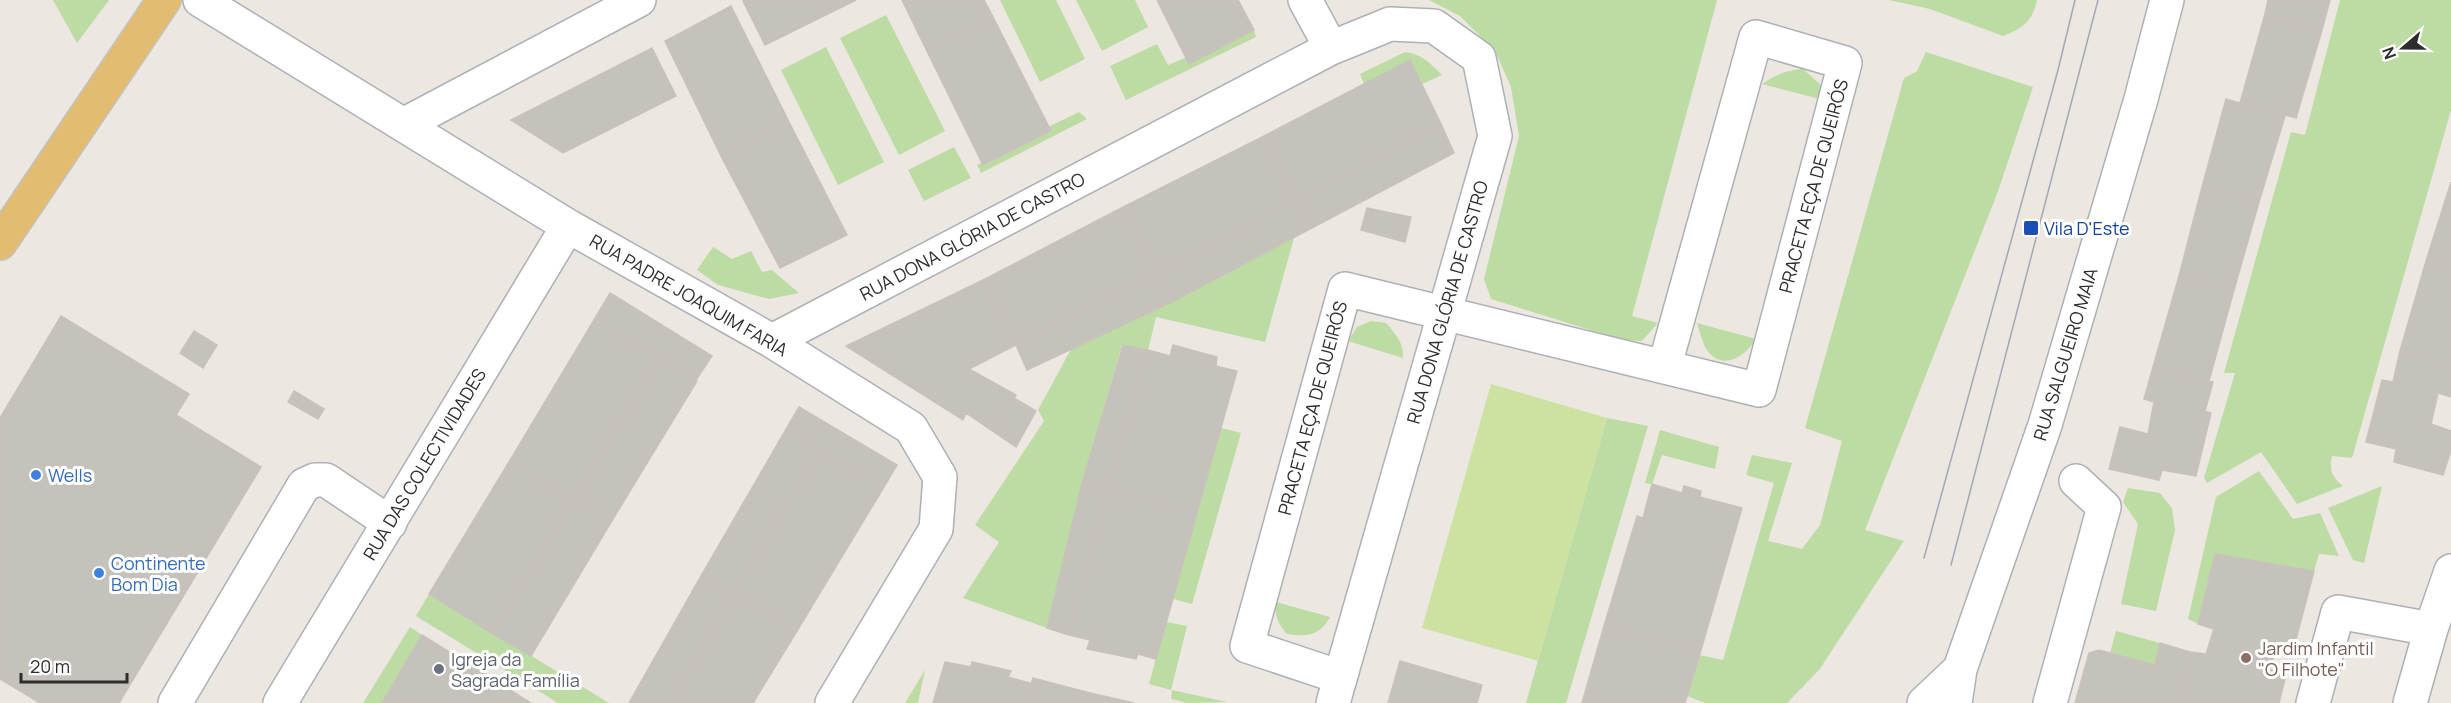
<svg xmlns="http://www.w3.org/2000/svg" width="2451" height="703" viewBox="0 0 2451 703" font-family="Manrope,sans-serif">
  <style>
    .green { fill: #bcdca4 }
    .pitch { fill: #cce2a1 }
    .building { fill: #c5c2bc; stroke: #c8c2bb; stroke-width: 1.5 }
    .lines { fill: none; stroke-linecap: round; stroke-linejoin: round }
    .minor-casing { stroke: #adb0b7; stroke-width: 36 }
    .major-casing { stroke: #c4c4c4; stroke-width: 36 }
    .minor { stroke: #fff; stroke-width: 33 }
    .major { stroke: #e2bd71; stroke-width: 33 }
    .tram { stroke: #a4a8b5; stroke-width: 1.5 }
    .transit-dot { fill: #1a4fb4; stroke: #fff; stroke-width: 2 }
    .shop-dot { fill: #3f7fe0; stroke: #fff; stroke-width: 2 }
    .education-dot { fill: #8d6e63; stroke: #fff; stroke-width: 2 }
    .worship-dot { fill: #6b7280; stroke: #fff; stroke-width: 2 }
    .labels { text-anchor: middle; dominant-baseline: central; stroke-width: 6; stroke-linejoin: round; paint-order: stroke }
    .street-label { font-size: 18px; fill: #2d2d2d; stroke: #fff }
    .transit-label { font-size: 18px; fill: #164399; stroke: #fff; text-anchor: start }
    .shop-label { font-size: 18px; fill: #366cbe; stroke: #fff; text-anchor: start }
    .education-label { font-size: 18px; fill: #785e54; stroke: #fff; text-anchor: start }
    .worship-label { font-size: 18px; fill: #5b616d; stroke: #fff; text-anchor: start }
  </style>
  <rect width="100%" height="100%" fill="#ece7e1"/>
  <path class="green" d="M53,0H109L77,43Z
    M1000,0H1056L1085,59L1040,82Z
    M1076,0H1135L1148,27L1102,51Z
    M1429,0H1717L1632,316L1658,323L1642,341L1622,340L1491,299L1484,279L1519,136L1511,87L1495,51L1460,16Z
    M1889,0H2037C2033,21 2022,29 2003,36L1930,9Z
    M2340,0H2451V110L2352,458L2332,456C2329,471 2332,477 2343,486L2297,504L2261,452L2207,483L2204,478L2235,373H2224L2291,132L2305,135Z
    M886,15L945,131L899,155L840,38Z
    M1254,30L1256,37L1126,100L1110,66L1157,44L1168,65Z
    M826,47L884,162L838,185L781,70Z
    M1405,52C1422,54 1430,63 1442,75L1422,84L1410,60L1364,84L1360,74Z
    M1926,52L2033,87L1997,194L1865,530L1904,541L1819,670L1787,703H1705L1687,696L1699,655L1723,660L1774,483L1746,475L1752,455L1792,463L1768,541L1802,549L1820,525L1842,441L1805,428L1904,78L1917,71Z
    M1803,69L1823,87L1820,99L1762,84C1776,75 1786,70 1803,69Z
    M1079,112L1087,119L981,173L977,165L983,162L984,165L1050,132L1048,127Z
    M954,147L971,178L924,201L908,170Z
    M1294,238L1265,342L1156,317L1148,350L1122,345L1082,483L1047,628L963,598L999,542L975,525L1044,421L1038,410L1071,349L1172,302Z
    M713,247L732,259L751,251L762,272L772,270L799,293L769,299L718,285L697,270Z
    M1371,321L1386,323C1396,335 1404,343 1403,358L1348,341L1357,327Z
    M1697,323L1756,339C1746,356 1722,372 1707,350C1702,342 1700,332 1697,323Z
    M1607,418L1648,426L1566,703H1526Z
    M1221,428L1241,433L1192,604L1173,599Z
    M1660,430L1719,447L1715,469L1662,455L1652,484L1645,483Z
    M2259,471L2293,519L2320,513L2339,556L2319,554L2314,571L2215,554L2198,624L2188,619L2216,497Z
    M2382,486L2364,563L2353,560L2328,508Z
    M2128,488L2160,493L2172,508L2175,530L2156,611L2121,604L2138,524L2123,502Z
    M429,594L609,703H558L416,616Z
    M1276,602L1330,617C1320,636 1306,637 1287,634C1278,624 1274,615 1276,602Z
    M1166,622L1187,626L1171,690L1149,684Z
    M410,627L422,635L382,703H363Z
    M2116,631L2160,643L2155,665L2110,653Z
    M925,670L918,703H905Z
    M1172,690L1227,702L1188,703L1171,699Z"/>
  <path class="pitch" d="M1491,384L1607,418L1538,661L1422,628Z"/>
  <path class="building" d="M745,0H856L765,45L743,1Z
    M902,0H984L993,17L926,49Z
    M1157,0H1238L1254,30L1189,64Z
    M2268,0H2330L2322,30L2265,14Z
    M731,6L789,122L721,156L665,41Z
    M2265,14L2322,30L2296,118L2240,103Z
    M993,17L1051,131L983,165L926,49Z
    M652,48L676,96L563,153L511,120Z
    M1410,60L1442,126L1298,199L1266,135Z
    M2226,99L2285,116L2259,202L2202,187Z
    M789,122L847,235L780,268L721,156Z
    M1442,126L1454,153L1312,228L1298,199Z
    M1266,135L1298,199L1158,271L1125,206Z
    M2451,182V268L2426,261Z
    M2202,187L2259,202L2234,290L2179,276Z
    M1298,199L1312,228L1172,302L1158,271Z
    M1125,206L1158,271L1016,345L983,280Z
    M1367,208L1411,217L1405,242L1361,230Z
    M2426,261L2451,268V365L2400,351Z
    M1158,271L1172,302L1027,370L1016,345Z
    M2179,276L2234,290L2209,381L2153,367Z
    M983,280L1016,345L969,369L1016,395L994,432L966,413L963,420L846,346Z
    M610,293L712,356L696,380L594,320Z
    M61,316L189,394L176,415L261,467L119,703H40L0,679V418Z
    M594,320L660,358L575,498L509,462Z
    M194,331L217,345L203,368L180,353Z
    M1123,345L1148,350L1107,489L1082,483Z
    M1173,345L1217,357L1216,366L1237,371L1197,513L1107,489L1148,350L1170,356Z
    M2400,351L2451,365V397L2438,393L2431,424L2451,431V450L2443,475L2394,462L2396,449L2366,442L2382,380L2393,382Z
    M660,358L697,381L613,519L575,498Z
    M2153,367L2213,382L2205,411L2211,413L2196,476L2162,470L2159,480L2109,469L2120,427L2148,434L2154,402L2144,399Z
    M294,391L324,409L318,419L288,402Z
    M1014,398L1036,411L1016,447L994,432Z
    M799,407L897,465L884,487L785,431Z
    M785,431L820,450L733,595L701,576Z
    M820,450L884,487L797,631L733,595Z
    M509,462L575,498L493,634L429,594Z
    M1082,483L1107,489L1069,635L1047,628Z
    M1652,484L1682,493L1684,486L1701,491L1700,497L1742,508L1701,650L1604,626L1637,516L1643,518Z
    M1107,489L1197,513L1156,659L1138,654L1136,659L1087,649L1090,640L1069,635Z
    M575,498L613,519L531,656L493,634Z
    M2215,554L2314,571L2294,647L2278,642L2270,669L2286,675L2279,703H2177L2190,652L2206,654L2214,629L2198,624Z
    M701,576L733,595L669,703H629Z
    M733,595L797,631L753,703H669Z
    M1604,626L1701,650L1685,703H1582Z
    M422,635L531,703H382Z
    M2160,643L2190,652L2177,703H2075L2089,653L2099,650L2155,665Z
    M1400,661L1482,685L1477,703H1388Z
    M945,662L971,667L972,662L1011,671L1008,677L1037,685L1032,703H933Z
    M1033,678L1090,693L1087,703H1032L1037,685L1031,684Z
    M1090,693L1134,703H1087Z"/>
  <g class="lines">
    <g class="minor-casing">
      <path id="minor" d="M200,0L568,226L772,341L911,428L940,477L936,529L832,703
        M1305,0L1331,48
        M405,124L639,0
        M772,341L1331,48L1390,24L1434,26L1479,58L1495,136L1333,703
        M1340,677L1247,646L1345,289L1759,390L1845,63L1756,37L1665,365
        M175,703L304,485L315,480H326L390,523
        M280,703L568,226
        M1924,703L1960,669
        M1955,703L1960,669L2045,425L2141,99L2167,0
        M2050,703L2104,507L2076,481
        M2313,703L2338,612L2431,629
        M2410,703L2431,629L2451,571"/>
    </g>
    <g class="major-casing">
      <path id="major" d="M0,243L164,0"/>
    </g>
    <use href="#minor" class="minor"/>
    <use href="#major" class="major"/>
    <path class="tram" d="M1924,558L2058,70L2075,0
      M1951,565L2098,0"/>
  </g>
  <rect class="transit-dot" x="2023" y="220" width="16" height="16" rx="3"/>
  <g class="shop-dot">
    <circle cx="36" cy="475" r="6"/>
    <circle cx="99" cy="573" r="6"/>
  </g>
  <circle class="education-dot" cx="2246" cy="658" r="6"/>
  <circle class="worship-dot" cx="439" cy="669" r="6"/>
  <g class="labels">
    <g class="street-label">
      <text transform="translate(1813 186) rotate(-75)">PRACETA EÇA DE QUEIRÓS</text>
      <text transform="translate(972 236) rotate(-28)">RUA DONA GLÓRIA DE CASTRO</text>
      <text transform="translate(689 295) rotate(30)">RUA PADRE JOAQUIM FARIA</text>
      <text transform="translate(1447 302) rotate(-74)">RUA DONA GLÓRIA DE CASTRO</text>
      <text transform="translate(2065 354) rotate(-73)">RUA SALGUEIRO MAIA</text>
      <text transform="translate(1312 408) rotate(-75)">PRACETA EÇA DE QUEIRÓS</text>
      <text transform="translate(424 464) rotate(-59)">RUA DAS COLECTIVIDADES</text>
    </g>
    <g class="transit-label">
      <text x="2044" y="228">Vila D'Este</text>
    </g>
    <g class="shop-label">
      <text x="48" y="475">Wells</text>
      <text x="111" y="563">Continente<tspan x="111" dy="21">Bom Dia</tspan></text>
    </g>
    <g class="education-label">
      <text x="2258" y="648">Jardim Infantil<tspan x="2258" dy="21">"O Filhote"</tspan></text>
    </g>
    <g class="worship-label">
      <text x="451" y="659">Igreja da<tspan x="451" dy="21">Sagrada Família</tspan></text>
    </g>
  </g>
  <g transform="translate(2403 48) rotate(250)" stroke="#ffffff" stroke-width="4.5" paint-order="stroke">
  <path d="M0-4.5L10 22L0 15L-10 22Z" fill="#2d2d2d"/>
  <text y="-9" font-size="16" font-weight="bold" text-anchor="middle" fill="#2d2d2d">N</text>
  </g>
  <path d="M21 673v9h106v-9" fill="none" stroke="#2d2d2d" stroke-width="3"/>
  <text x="30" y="673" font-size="18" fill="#2d2d2d" stroke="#ffffff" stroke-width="4.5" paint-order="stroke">20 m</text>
</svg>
